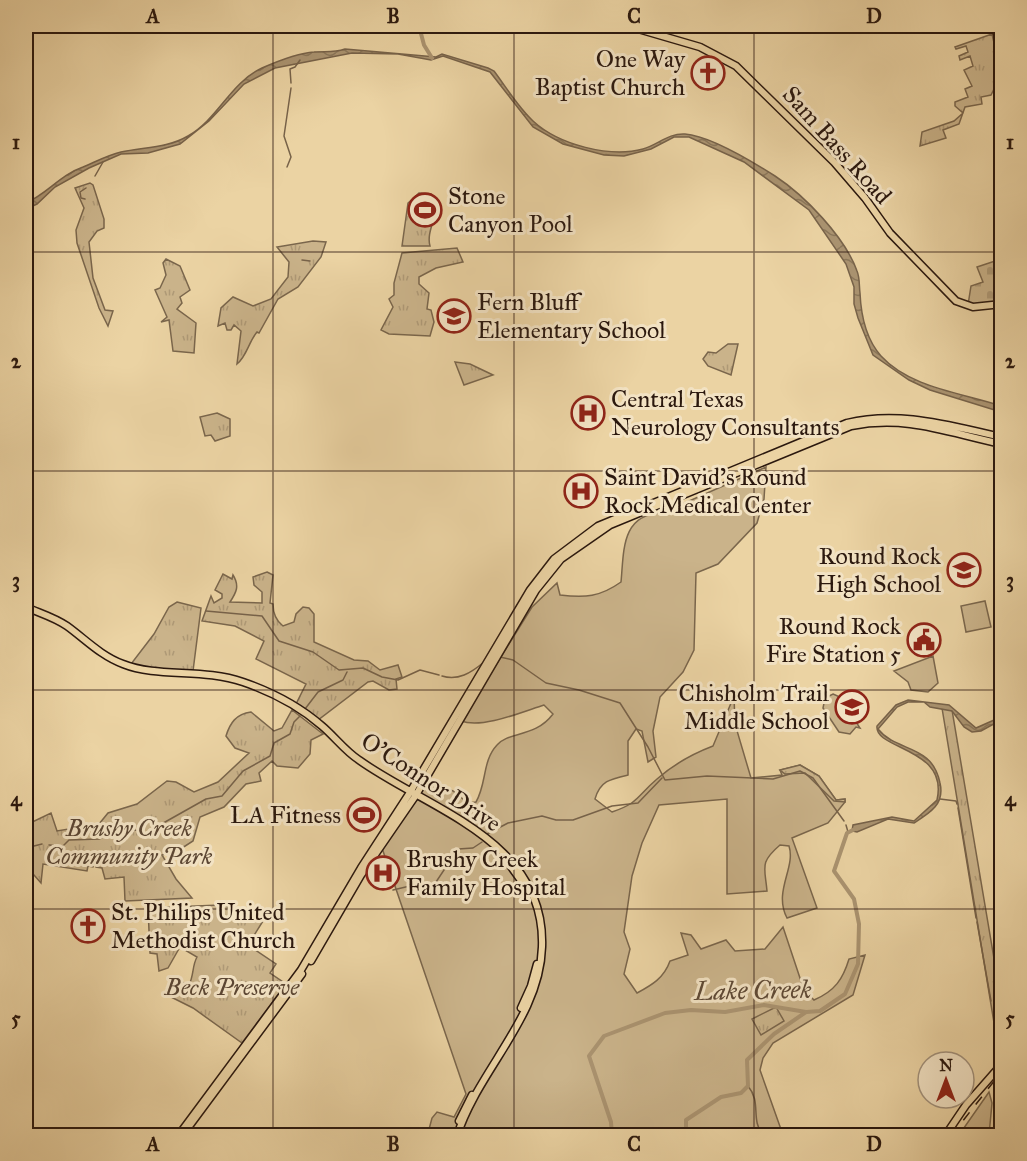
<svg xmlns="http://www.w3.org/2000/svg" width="1027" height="1161" viewBox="0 0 1027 1161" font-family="'IM FELL Great Primer',serif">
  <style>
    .green { fill: #cab38a; stroke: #7a664c; stroke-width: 1.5 }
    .cemetery { fill: url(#cemetery-stones); stroke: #7a664c; stroke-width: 1.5 }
    .park { fill: url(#park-tufts); stroke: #7a664c; stroke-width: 1.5 }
    .water { fill: url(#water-waves); stroke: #776249; stroke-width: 1.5 }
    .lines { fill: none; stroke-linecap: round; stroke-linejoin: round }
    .stream { stroke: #776249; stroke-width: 1.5 }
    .river { stroke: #aa9370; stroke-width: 4 }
    .major-casing { stroke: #2b180e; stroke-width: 9 }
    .major { stroke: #ebd3a3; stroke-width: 6 }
    .rail { stroke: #2b180e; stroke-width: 1.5; stroke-dasharray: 10 10; stroke-linecap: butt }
    .grid { fill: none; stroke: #2b180e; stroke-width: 1.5; stroke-opacity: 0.55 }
    .labels { text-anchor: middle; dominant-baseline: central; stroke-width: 6; stroke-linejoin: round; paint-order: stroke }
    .poi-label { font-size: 24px; fill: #2b180e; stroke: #f2e2c3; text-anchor: start }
    .street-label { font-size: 24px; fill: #2b180e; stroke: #f2e2c3 }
    .park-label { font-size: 24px; font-style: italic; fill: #5b4633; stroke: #f2e2c3 }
    .water-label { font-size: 26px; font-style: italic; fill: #5e4935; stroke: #f2e2c3 }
    .neatline { fill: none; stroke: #2b180e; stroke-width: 2 }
    .grid-label { font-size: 20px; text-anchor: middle; font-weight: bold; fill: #2b180e }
  </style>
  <defs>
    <pattern id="cemetery-stones" width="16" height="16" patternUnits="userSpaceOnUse" patternTransform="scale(1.5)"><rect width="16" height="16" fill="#cab38a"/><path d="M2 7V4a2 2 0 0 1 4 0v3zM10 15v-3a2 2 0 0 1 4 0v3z" fill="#ae9976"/></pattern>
    <pattern id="park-tufts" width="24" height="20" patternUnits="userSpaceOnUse" patternTransform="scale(1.5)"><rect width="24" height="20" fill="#cab38a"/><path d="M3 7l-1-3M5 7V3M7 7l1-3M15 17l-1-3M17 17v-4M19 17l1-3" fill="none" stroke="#ae9976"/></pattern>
    <pattern id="water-waves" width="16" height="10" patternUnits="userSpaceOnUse" patternTransform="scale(1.5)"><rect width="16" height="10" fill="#aa9370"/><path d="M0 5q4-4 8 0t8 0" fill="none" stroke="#8b775a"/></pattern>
  </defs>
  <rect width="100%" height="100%" fill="#ebd3a3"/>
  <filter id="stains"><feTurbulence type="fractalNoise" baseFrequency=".00333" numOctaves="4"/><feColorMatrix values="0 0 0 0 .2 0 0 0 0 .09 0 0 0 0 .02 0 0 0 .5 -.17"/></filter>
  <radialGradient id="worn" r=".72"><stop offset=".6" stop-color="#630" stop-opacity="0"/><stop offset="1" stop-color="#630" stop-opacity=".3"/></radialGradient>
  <path class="green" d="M766,467L764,499L757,523L718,564L696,573L694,650L683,672L660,697L653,731L656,757L648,762L642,731L636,729L628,741V775C610,779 600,781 595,799L612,812C639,803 637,796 657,779C674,764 692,754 713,746L734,696L735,724L751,778L782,775L780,770L800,765L819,776L836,800L845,799V802L828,823L792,838L817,908L787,918C773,891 796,868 789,846L780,845C759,863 765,867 767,891L727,894V799L659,805L642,843L632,876L624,932L630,949L624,974L637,993C652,985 664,978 670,961L688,955L681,933L691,935L701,949L726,940L735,951L765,949L783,927L804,990L814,1000C835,991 843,979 849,959L865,955L853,995L773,1043L763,1058L760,1070L783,1135H413L428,1133L432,1118L437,1112L454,1117L466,1094L382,848L419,793L423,789L436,784L453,791L468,803L476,802C487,783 482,761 497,745C509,731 535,738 553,714L544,705C522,712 482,729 461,721L532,607L557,583L560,595C585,598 600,597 621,582C624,551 621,514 662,513Z
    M985,601L991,627L966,632L961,606Z
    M933,656L938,683L928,692L911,690L908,682L894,671Z
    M833,694L840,697L860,728L856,727L850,734L839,732L823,708L825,698Z
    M989,1092L992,1103L989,1135H959Z"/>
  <path class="cemetery" d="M1001,259V303L968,305L971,286L983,282L977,267Z"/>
  <path class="park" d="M992,34L1001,73V85L995,87L991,95L981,97L982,104L965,107L959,124L943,130L946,138L920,146L922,132L954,121L963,113L955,106V102L968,97L965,89L972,86L964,70L973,66L970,56L960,60L959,56L968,52L966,46L956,49L955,47Z
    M90,183L93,185L104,219V228L97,231L89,242L93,278L105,310L113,311L108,326L99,308L77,243L76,230L84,208L75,188Z
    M419,193L431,194C444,209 425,229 430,246H402L408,203Z
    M313,241L326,242L321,257L298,287L278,299L259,333L257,332C248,343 247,356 237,364L241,331L234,325L231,330H227L225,323L218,326L221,308L233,297L253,306L271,299L288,277L289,262L277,247Z
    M457,248L463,262L436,268L419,277V284L429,293L427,309L431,310L434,322L430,336L389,334L381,330L393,307L389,299L394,295V283L402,253Z
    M166,259L180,266L190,290L180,297L182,303L177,309L196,323L194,353L173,351L169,320L161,322L167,317L155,290L160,288L166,275L163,263Z
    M728,344H738L731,375L708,366L703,359L708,352L716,353Z
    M455,362L470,364L493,375L464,385Z
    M217,413L230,419V436L215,441L211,435L205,436L200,417Z
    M267,572L273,575L270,603L273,604C273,613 275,620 283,626L294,622L296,614L303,607L309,608L314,614V642L354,660L368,661L380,670L398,665L402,677L396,679L397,689L389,690L373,681L368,682L318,720L296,704L306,684L256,659L264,641L235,626L202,621L211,596L214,603L222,598V594L215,590L223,574L232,579L233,575C240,586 236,593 230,602L262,603V592L254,585L253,577Z
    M177,602L201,608L193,671L149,669L131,664L154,634L169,607Z
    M942,708L952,710L1001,1000L1000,1059Z
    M292,710L323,734L311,740L310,754L298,768L277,766L272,761L259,773L261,781L246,784L224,807L200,817L193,841L179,850L162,855L176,879L192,898L125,901L124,877L105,879L102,868L96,867L95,861L93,867L88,866L87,871L43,864L41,883L26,866V825L51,813L57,831L99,824L108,813L137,804L167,781L176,782L194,792L218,782L249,753L235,748L226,736C230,723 236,714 251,712L274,731L282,728Z
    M800,765L819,776L836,800L845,799V802L834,801L805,773L785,774L780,770Z
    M220,905L241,910L263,921L248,945L276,964L270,973L286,984L242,1043L193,1008L169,996V988L180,981L189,985C194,975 192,966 197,957L180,947L168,968L159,971L157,954L150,953L148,908Z
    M776,1007L784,1021L761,1035L752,1019Z"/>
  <path class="water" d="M345,49L436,57L442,54L488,68L494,71C506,87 518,107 533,121C559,145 610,158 643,149C658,145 668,133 685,134C711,136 753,162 775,176C804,195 845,237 857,271C860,278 859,286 860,293C861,316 866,339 881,356C910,388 963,393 1001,406V412L930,390L909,380L873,355L858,318L854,304V287L846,264L809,210L744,162L689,137H674L651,149L624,156L604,155L563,144L533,127L490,72L443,56L431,60L398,54L352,53L275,68L244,84L209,121L180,144L148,153L121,154L89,168L55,187L37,204L26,209V203C47,194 60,175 83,167C95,162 108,155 121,152C143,147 168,148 188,136C218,119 230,83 262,68C278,61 297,53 314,52C326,51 333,53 345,49Z
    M908,700L949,705L976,728L1001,717V720L981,731L972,732L964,727L952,711L930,707L924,702H908L897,707L878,729C897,753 932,743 940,783C945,804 930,813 914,823L888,819L857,832L852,831L853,825L892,817L914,821L937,800C949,747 874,750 877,726L896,705Z"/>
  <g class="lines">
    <path class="stream" d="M291,83L290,69L295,67L300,60
      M287,167L291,157L284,136L291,88
      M95,176L103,162
      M85,199L81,198L80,192L86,188
      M302,260L310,261
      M206,611L262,616L279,641L313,652L339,670L363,668L382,677L398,680L420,670L439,675
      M500,657L513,660L546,683L579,690L620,703L648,747L665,780L707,776L773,779L800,771L813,778L844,821
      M442,676C458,681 471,673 484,662
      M305,709L318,692L343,680L347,672
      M940,799L956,801L957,804
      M958,808L976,918
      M846,825L848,832
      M149,831L156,833L158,826L206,799L222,796L243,771L270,756L274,743L290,734L294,722L300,716
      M487,834L508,823L542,816L556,820H573L612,806L638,803L662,778
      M49,845L63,846L69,840L99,839L121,829L144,831
      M26,848L42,844
      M393,890L414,885L432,888L458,849L473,848L482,842
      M977,922L991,1001
      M748,1086C762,1103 750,1118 763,1136
      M762,1133L773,1136"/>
    <path class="river" d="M419,26L424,45L432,58
      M612,1136L611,1122L589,1056L604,1036L665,1013L691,1010L725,1012L764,1005L806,1012L820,1011L845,994L858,964L859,924L854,899L834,871L847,833L855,829
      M686,1136V1120L721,1097L741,1093L748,1086L747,1060L774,1034L806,1012"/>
    <g class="major-casing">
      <path id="major" d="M628,26L700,47L736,66L834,162L865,198L890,233L956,301L973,307L1002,304
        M26,607C39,613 54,617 67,626C85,639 101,656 123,664C158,678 203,668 243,682C272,692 299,706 322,726C335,737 345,751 359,760C429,810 546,840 542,947C540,1018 478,1070 457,1136
        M507,861L522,882
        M311,961L361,875L416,795L536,590L561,559L610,525L851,426C908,415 948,433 1002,444
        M521,1008L531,986L537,964
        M459,1121L472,1095
        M190,1125L302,974
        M178,1136L301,970L361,868L409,794L530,590L554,559L598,526L847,423C900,410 950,426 1002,437
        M945,1136L966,1105L1002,1064"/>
    </g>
    <use href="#major" class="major"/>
    <path class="rail" d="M991,26L1002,67
      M951,1136L1002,1071"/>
  </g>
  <path class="grid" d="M273,26V1136M514,26V1136M754,26V1136M26,252H1002M26,471H1002M26,690H1002M26,909H1002"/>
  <defs>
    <g id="church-ring" transform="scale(1.725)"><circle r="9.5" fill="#f2e2c3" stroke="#8f2418" stroke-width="1.5"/><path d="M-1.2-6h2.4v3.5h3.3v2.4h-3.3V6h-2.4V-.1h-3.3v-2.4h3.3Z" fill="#8f2418"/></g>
    <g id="stadium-ring" transform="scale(1.725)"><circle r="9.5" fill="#f2e2c3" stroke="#8f2418" stroke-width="1.5"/><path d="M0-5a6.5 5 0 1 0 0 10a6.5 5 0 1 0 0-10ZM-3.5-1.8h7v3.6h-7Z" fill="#8f2418"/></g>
    <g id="school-ring" transform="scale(1.725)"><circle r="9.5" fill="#f2e2c3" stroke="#8f2418" stroke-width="1.5"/><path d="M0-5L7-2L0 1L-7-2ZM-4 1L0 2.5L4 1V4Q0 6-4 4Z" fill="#8f2418"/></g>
    <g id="hospital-ring" transform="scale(1.725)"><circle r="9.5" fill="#f2e2c3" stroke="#8f2418" stroke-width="1.5"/><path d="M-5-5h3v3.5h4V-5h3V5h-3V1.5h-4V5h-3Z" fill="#8f2418"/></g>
    <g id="civic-ring" transform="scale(1.725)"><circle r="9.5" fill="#f2e2c3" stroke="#8f2418" stroke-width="1.5"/><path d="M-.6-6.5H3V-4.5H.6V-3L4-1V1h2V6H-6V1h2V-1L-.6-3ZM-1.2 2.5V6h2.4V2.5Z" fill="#8f2418"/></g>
  </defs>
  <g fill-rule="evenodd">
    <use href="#church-ring" x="708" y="73"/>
    <use href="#stadium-ring" x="425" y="210"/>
    <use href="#school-ring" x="454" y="316"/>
    <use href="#hospital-ring" x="588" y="413"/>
    <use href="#hospital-ring" x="581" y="491"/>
    <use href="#school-ring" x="964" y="570"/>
    <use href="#civic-ring" x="924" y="640"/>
    <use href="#school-ring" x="852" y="707"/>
    <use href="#stadium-ring" x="364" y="815"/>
    <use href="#hospital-ring" x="383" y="873"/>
    <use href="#church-ring" x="88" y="926"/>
  </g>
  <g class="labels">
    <g class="poi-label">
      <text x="685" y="59" text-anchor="end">One Way<tspan x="685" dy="28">Baptist Church</tspan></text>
      <text x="448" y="196">Stone<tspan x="448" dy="28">Canyon Pool</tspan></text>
      <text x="477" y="302">Fern Bluff<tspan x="477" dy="28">Elementary School</tspan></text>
      <text x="611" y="399">Central Texas<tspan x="611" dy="28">Neurology Consultants</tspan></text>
      <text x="604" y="477">Saint David's Round<tspan x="604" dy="28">Rock Medical Center</tspan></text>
      <text x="941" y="556" text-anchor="end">Round Rock<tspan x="941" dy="28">High School</tspan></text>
      <text x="901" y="626" text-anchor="end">Round Rock<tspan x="901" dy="28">Fire Station 5</tspan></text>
      <text x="829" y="693" text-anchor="end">Chisholm Trail<tspan x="829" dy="28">Middle School</tspan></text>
      <text x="341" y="815" text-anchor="end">LA Fitness</text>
      <text x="406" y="859">Brushy Creek<tspan x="406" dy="28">Family Hospital</tspan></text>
      <text x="111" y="912">St. Philips United<tspan x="111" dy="28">Methodist Church</tspan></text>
    </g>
    <g class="street-label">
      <text transform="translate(837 145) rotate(48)">Sam Bass Road</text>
      <text transform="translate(431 782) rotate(33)">O'Connor Drive</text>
    </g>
    <g class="park-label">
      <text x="129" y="828">Brushy Creek<tspan x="129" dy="28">Community Park</tspan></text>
      <text x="232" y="987">Beck Preserve</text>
    </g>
    <g class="water-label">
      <text transform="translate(753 990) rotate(-1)">Lake Creek</text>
    </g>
  </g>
  <rect width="1027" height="1161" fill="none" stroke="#ebd3a3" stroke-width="66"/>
  <g transform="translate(946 1080)"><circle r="28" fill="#f2e2c3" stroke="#a2917b" stroke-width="1.5"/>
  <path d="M0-4.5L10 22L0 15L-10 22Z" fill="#8f2418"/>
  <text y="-9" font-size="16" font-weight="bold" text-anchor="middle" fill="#2b180e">N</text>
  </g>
  <rect x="33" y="33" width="961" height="1095" class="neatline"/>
  <g class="grid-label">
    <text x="153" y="23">A</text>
    <text x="393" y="23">B</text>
    <text x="634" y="23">C</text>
    <text x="874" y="23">D</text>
    <text x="16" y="149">1</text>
    <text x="1010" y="149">1</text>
    <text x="16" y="368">2</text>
    <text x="1010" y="368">2</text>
    <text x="16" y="587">3</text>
    <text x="1010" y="587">3</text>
    <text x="16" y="806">4</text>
    <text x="1010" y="806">4</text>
    <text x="16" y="1025">5</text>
    <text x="1010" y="1025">5</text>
    <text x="153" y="1151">A</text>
    <text x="393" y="1151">B</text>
    <text x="634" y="1151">C</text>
    <text x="874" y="1151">D</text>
  </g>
  <rect width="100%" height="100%" filter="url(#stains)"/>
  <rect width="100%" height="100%" fill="url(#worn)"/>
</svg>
